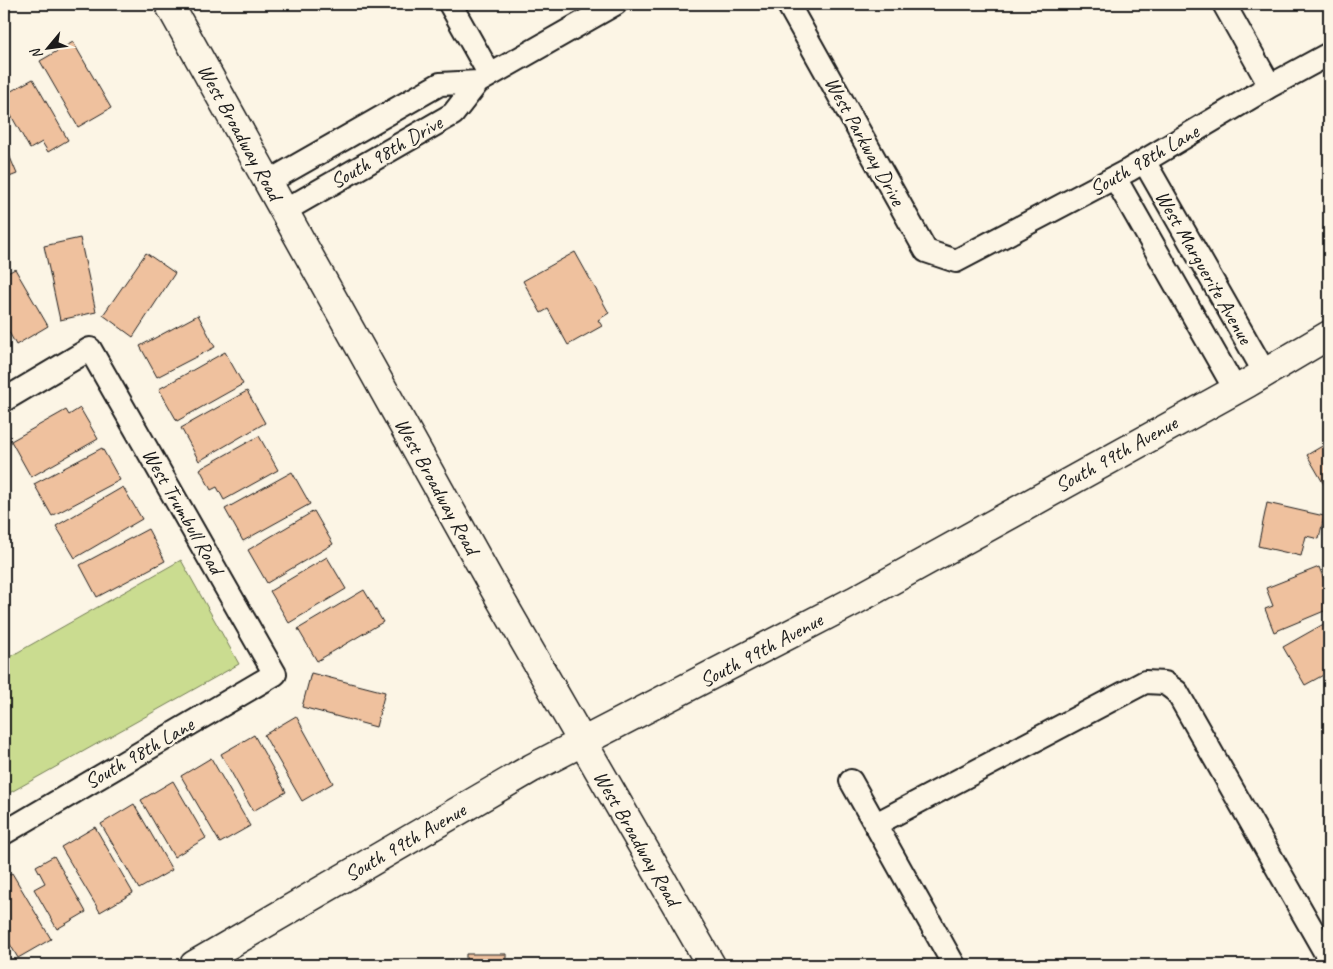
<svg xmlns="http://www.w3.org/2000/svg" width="1333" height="969" viewBox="0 0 1333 969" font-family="Caveat,sans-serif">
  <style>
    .green { fill: #cadc90; stroke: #737c56 }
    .building { fill: #efc19e; stroke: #1c1c1c }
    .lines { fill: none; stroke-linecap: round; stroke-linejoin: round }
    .street-casing { stroke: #1c1c1c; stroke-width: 26 }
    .secondary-casing { stroke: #1c1c1c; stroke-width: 31 }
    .street { stroke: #fcf5e5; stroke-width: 22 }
    .secondary { stroke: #fcf5e5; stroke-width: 28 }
    .labels { text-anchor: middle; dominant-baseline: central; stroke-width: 5; stroke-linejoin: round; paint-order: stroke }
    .street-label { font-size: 21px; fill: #1c1c1c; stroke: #fcf5e5 }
  </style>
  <rect width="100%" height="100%" fill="#fcf5e5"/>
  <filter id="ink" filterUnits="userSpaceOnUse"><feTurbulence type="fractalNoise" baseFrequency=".02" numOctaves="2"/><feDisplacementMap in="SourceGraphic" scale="10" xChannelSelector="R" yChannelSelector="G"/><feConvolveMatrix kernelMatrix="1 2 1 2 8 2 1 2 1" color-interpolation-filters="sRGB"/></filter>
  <g filter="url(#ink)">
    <path class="green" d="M181,560L239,664L4,796V660Z"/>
    <path class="building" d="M73,42L111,108L78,127L40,61Z
      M33,79L68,140L48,152L42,142L30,149L4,103V95Z
      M4,143L17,174L4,179Z
      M80,238L96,312L60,320L44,246Z
      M575,252L609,313L598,320L602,326L568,345L548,309L541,313L523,281Z
      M146,253L175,273L133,337L103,315Z
      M15,269L48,326L16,345L4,323V275Z
      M198,315L215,347L157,377L140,346Z
      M225,352L243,384L177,421L159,389Z
      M247,391L265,423L199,461L181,428Z
      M80,408L98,439L31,477L11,441L66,410L69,415Z
      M259,436L278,470L224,500L217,487L211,490L200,469Z
      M1329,442V493L1307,455Z
      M102,448L120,480L52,516L34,484Z
      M292,472L310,504L243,541L225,509Z
      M123,487L142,519L75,558L56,526Z
      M1267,503L1324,516L1319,539L1306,536L1301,556L1258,546Z
      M314,511L333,544L267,583L248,550Z
      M148,529L165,561L97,597L80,565Z
      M327,557L346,589L289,623L270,591Z
      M1319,567L1329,592V609L1274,632L1265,609L1273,606L1266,588Z
      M364,590L383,622L317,661L298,629Z
      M1329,621V672L1305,685L1283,647Z
      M311,673L385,692L376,727L302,707Z
      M296,716L333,783L302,801L264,735Z
      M254,735L286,792L253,811L221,754Z
      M211,758L250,826L220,843L181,776Z
      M173,781L206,838L174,857L141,800Z
      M134,804L172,870L139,889L101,824Z
      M95,827L133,893L100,912L61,847Z
      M54,856L86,912L57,929L34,889L45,883L36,866Z
      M12,873L51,939L18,958L4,934V878Z
      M466,954H506V965H466Z"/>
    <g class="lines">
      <g class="street-casing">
        <path id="street" d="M450,4L490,75
          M788,4L926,251L956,261L1129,170L1270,86L1329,54
          M1224,4L1270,86
          M1144,161L1265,373
          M1115,178L1235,389
          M268,182L440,84L478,82
          M284,211L453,114L478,82L615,4
          M4,400L90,349L275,674L4,833
          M851,781L954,965
          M876,824L1145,682L1165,683L1177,692L1329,959"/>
      </g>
      <g class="secondary-casing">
        <path id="secondary" d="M169,4L491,583L711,965
          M194,965L532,768L854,601L1248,383L1329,335"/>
      </g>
      <use href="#street" class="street"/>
      <use href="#secondary" class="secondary"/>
    </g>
  </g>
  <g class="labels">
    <g class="street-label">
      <text transform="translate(240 132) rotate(61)">West Broadway Road</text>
      <text transform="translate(865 141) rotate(61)">West Parkway Drive</text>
      <text transform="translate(386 152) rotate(-30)">South 98th Drive</text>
      <text transform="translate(1144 160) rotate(-30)">South 98th Lane</text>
      <text transform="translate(1204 267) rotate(60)">West Marguerite Avenue</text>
      <text transform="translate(1116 454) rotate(-29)">South 99th Avenue</text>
      <text transform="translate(437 486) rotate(61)">West Broadway Road</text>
      <text transform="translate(183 511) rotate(60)">West Trumbull Road</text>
      <text transform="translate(761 650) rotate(-28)">South 99th Avenue</text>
      <text transform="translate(139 753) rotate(-30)">South 98th Lane</text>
      <text transform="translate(637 838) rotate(60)">West Broadway Road</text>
      <text transform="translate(405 842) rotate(-30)">South 99th Avenue</text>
    </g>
  </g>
  <rect width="1333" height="969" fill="none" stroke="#fcf5e5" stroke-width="20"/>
  <rect x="10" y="10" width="1313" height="949" fill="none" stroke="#1c1c1c" stroke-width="2" filter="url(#ink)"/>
  <g transform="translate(48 48) rotate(241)" stroke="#fcf5e5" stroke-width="4" paint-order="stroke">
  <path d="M0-4L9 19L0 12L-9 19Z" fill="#1c1c1c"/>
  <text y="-8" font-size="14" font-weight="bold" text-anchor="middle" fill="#1c1c1c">N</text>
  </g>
</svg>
